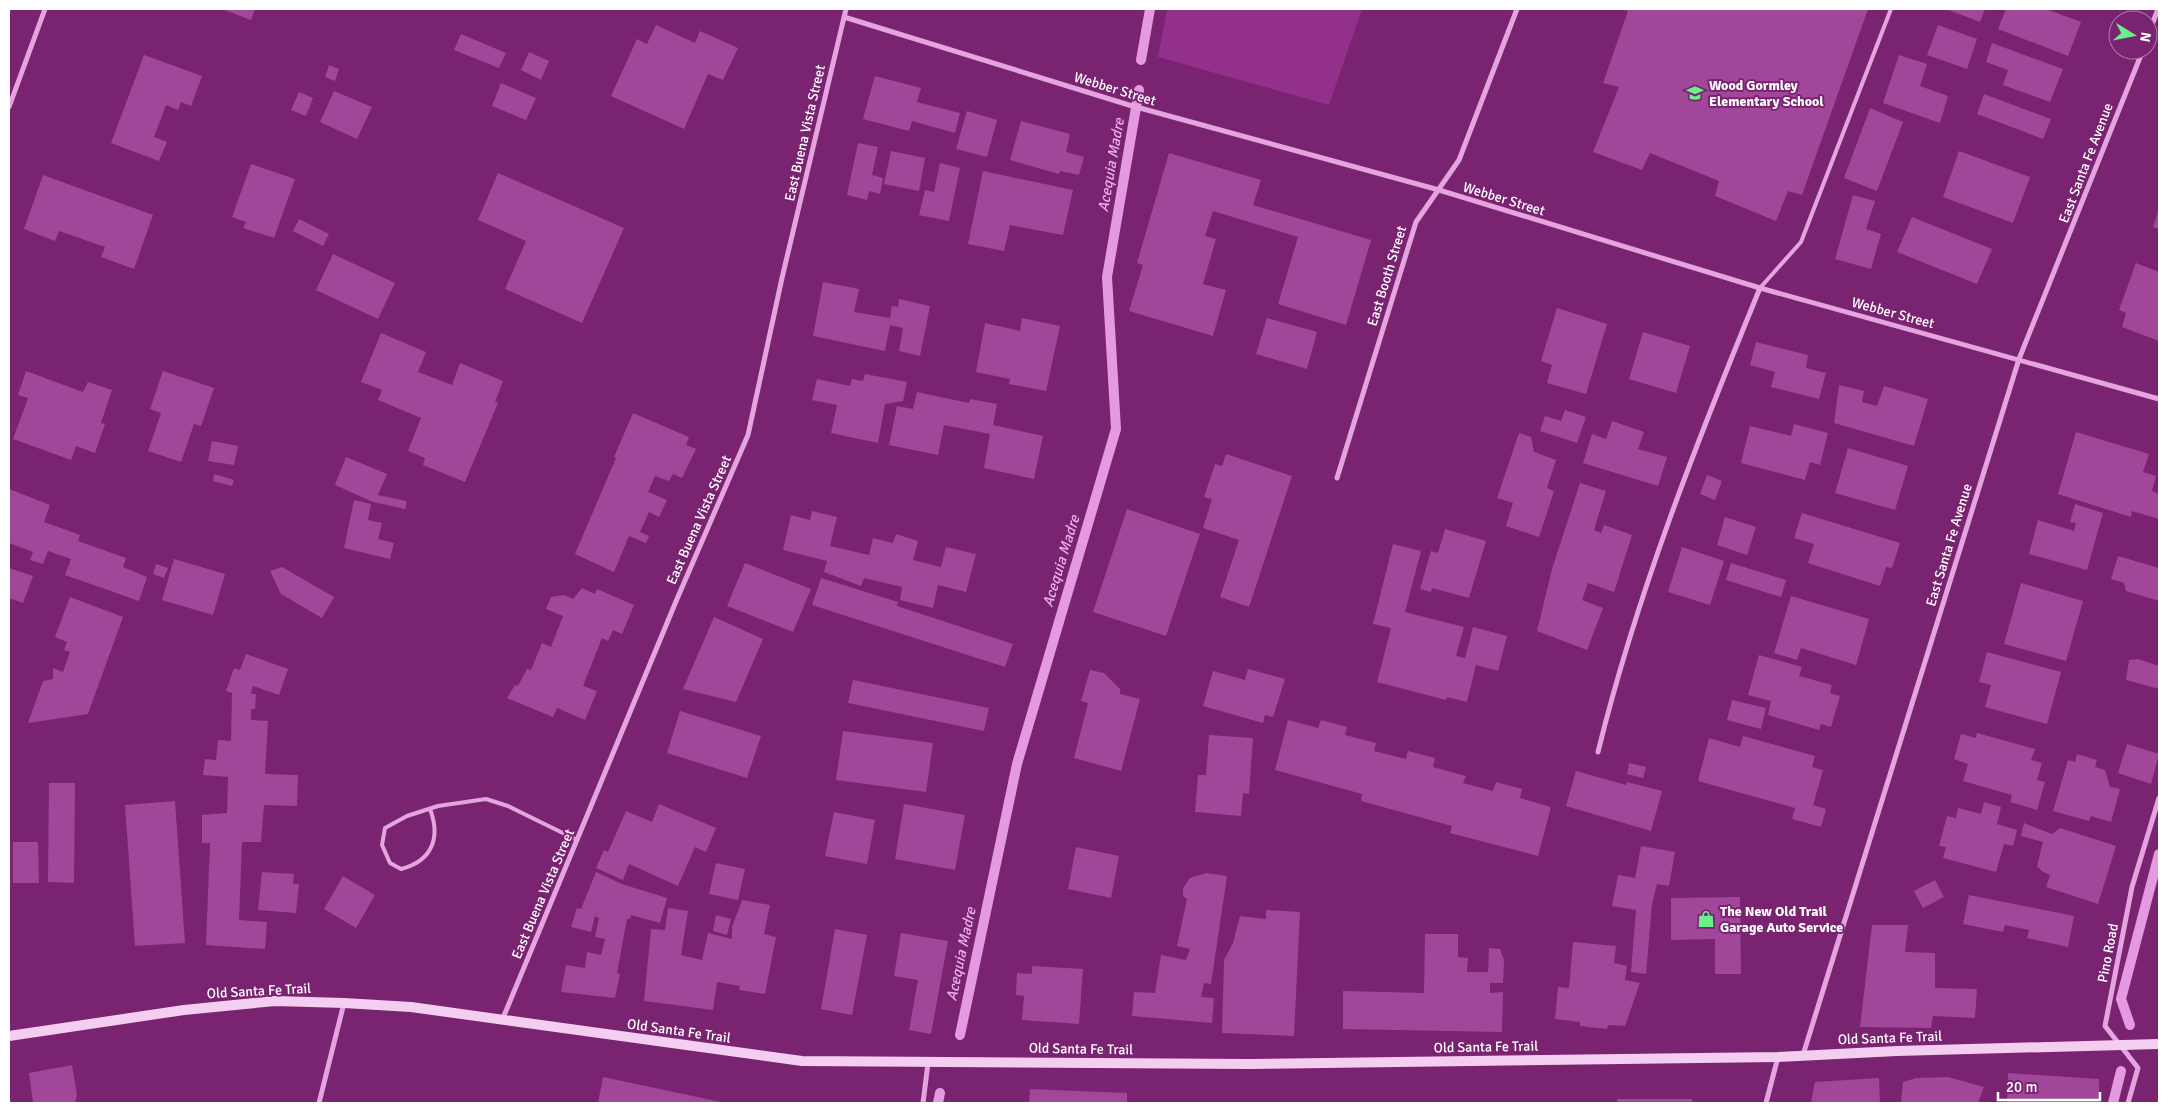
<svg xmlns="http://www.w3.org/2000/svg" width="2168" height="1112" viewBox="0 0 2168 1112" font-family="Signika,sans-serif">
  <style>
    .green { fill: #93308b }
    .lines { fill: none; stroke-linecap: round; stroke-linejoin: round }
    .stream { stroke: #e599e0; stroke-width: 10 }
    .building { fill: #a14799 }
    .lane { stroke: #e4a5df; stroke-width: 4 }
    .street { stroke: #e4a5df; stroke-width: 5 }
    .secondary { stroke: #f4cef0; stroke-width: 10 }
    .labels { text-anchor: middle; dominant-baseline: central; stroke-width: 4; stroke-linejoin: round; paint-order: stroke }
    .poi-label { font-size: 14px; font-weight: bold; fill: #fff; stroke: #7a2371; text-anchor: start }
    .street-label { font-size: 14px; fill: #fff; stroke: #7a2371 }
    .water-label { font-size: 15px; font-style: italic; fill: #ecb0e8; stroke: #7a2371 }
  </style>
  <rect width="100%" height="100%" fill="#7a2371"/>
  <path class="green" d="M1167,9H1362L1329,105L1158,57Z"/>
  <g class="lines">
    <path class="stream" d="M1141,60L1150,9
      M2130,1025L2121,999L2159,854
      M960,1035L1017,764L1116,429L1107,277L1139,90
      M938,1103L940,1093
      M2113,1103L2121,1071"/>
  </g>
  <path class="building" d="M222,9H255L251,20Z
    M1622,9H1868L1802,195L1788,191L1776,221L1715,196L1719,181L1650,153L1642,170L1593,152L1619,87L1603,83L1628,11Z
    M1946,9H1985L1980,22Z
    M2006,9H2046L2081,22L2068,56L1998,29Z
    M656,25L695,43L700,31L738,48L723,80L708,74L684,129L611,96L637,39L647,44Z
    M1938,25L1977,39L1967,69L1927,55Z
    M461,34L506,53L499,68L454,50Z
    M1992,43L2063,69L2050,102L2003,85L2008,70L1986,62Z
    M529,52L549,61L541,80L521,70Z
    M144,55L202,76L191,106L181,102L178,110L166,105L154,137L167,142L159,161L111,143Z
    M1899,55L1927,64L1920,86L1948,96L1940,123L1883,103Z
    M329,65L339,69L335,81L325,77Z
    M875,76L921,88L917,102L960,113L955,133L912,121L909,131L863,119Z
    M501,83L536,98L526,120L492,106Z
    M334,91L372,107L357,139L320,122Z
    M299,92L313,98L306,116L291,110Z
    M1984,94L2051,119L2043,139L1977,114Z
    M1870,108L1903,122L1877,191L1844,178Z
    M967,111L997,120L987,157L956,149Z
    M1021,121L1070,134L1066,152L1084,157L1079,175L1060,171L1059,174L1010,160Z
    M858,143L878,147L872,175L883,178L880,194L869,191L867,200L847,195Z
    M891,151L925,158L919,191L884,184Z
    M1959,151L2030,177L2013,223L1943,197Z
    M1169,153L1261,180L1253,205L1371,240L1346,325L1278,304L1298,237L1213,211L1205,236L1216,239L1203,284L1226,290L1213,336L1129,311L1143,265L1137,263Z
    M940,163L960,168L949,221L919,215L925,190L934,192Z
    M251,164L295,179L274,238L243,228L246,222L232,217Z
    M983,171L1073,190L1063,235L1010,225L1004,251L968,244Z
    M498,173L624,228L582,323L505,289L526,241L478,220Z
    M43,175L153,215L134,269L101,257L105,247L59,231L55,241L24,229Z
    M1853,195L1875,201L1866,229L1881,234L1871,269L1835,259Z
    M2159,209V229L2153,227Z
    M1912,217L1992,249L1977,284L1897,252Z
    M299,219L329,234L323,246L293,231Z
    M333,254L395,283L378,319L316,290Z
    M2136,263L2159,272V341L2122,327L2126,313L2119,310Z
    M823,282L859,289L854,312L890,318L892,306L898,307L899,299L930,306L920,356L899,351L903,328L890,325L885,351L813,336Z
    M1557,308L1607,324L1586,394L1547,383L1552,365L1541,361Z
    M1022,318L1060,326L1046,391L1009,384L1010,379L976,372L985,323L1020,331Z
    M1267,318L1317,332L1307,369L1256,354Z
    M1643,332L1690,346L1676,393L1629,379Z
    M381,333L426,352L418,372L452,385L460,363L503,381L495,402L498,403L465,482L423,465L425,458L408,451L421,418L378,400L382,390L361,382Z
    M1756,342L1808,355L1806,368L1826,373L1819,399L1771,387L1775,372L1750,365Z
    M26,371L83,392L88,382L112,390L101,423L105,424L95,453L76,446L71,460L13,439L28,398L18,395Z
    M163,371L214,388L201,426L194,424L181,462L148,451L161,413L150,409Z
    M865,374L907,382L903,401L885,404L878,443L831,433L837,405L812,400L817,379L850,386L852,379L863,381Z
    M1839,385L1864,391L1862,402L1877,406L1884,386L1928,399L1914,446L1834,423Z
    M917,392L969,403L970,399L997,404L993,425L1043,436L1034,479L984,468L990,434L944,425L938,455L889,445L897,406L913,409Z
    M1565,410L1586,417L1577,443L1540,431L1545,416L1561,421Z
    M633,413L689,437L686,445L696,449L682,478L673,474L669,481L655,476L648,492L667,500L659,517L649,512L640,532L649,536L646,543L629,536L614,572L575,554L616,458L614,457Z
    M1612,421L1644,432L1638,449L1667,457L1658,486L1583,463L1592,434L1606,439Z
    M1794,424L1828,433L1820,465L1810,462L1805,480L1741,463L1750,426L1791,436Z
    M2076,432L2149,454L2143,472L2156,476L2152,491L2159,494V519L2132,511L2131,517L2058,494Z
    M1519,433L1531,437L1534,452L1556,460L1547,488L1554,491L1539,537L1506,526L1513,503L1497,498Z
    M212,441L238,446L234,465L208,461Z
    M1848,448L1908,466L1895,510L1835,493Z
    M1226,454L1292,476L1249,607L1220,597L1239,540L1203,528L1212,499L1204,497L1215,464L1222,466Z
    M346,457L387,474L378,495L407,501L405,509L373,502L335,485Z
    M214,474L234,480L232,486L213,481Z
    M1707,475L1722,481L1715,500L1700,494Z
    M1580,483L1606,491L1594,530L1601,533L1604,525L1632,535L1614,592L1588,583L1582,600L1603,608L1587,650L1537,631L1552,569Z
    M9,489L50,505L44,522L80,535L78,541L126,558L123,567L147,577L139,601L65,575L71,559L48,551L43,564L30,560L33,552L9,543Z
    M354,500L371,504L368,520L382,523L378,539L394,543L390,559L344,548Z
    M2075,504L2103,513L2087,570L2029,554L2038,520L2074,531L2076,523L2070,522Z
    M1127,509L1200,534L1166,636L1093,612Z
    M812,511L837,517L830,546L869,555L873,538L893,543L896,534L918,541L913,560L941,567L946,547L976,554L966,592L938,585L933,608L900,600L902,587L864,578L861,586L824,572L827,561L783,550L791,515L810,520Z
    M1802,513L1900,543L1892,568L1886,567L1880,586L1808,563L1814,544L1794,538Z
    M1725,517L1756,527L1747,555L1717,545Z
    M1445,529L1486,541L1469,598L1432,588L1431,592L1420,589L1431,551L1438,553Z
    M1393,544L1421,551L1405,612L1464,627L1456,656L1465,658L1473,627L1507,636L1498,671L1476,665L1467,702L1447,697L1446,700L1377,682L1391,628L1373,624Z
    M1682,547L1724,561L1710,605L1668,592Z
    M2118,556L2159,568V601L2126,591L2124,583L2111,579Z
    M174,559L225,574L213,615L162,600Z
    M745,563L811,589L793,632L727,606Z
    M1731,563L1786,580L1781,597L1726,580Z
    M156,564L168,568L164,578L153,574Z
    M282,567L334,597L322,618L281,594L270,571Z
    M9,568L33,576L23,603L9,598Z
    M821,578L898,602L897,606L1013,644L1005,667L812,605Z
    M2021,583L2083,601L2066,661L2004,644Z
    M582,588L595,594L597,589L634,605L622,634L613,630L608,641L602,638L583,686L597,691L585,720L557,708L553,717L507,698L515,685L518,686L527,669L531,670L542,643L551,647L563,616L546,609L551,597L564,595L573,599Z
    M1791,596L1869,619L1856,665L1801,648L1797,660L1774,653Z
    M70,597L123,617L88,714L28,723L43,681L53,679V668L63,672L70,652L64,650L67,642L55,637Z
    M714,617L763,639L736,702L683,689Z
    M1987,652L2061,672L2047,724L1985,707L1991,685L1979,682Z
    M246,654L288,669L279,695L253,686L251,694H256L255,709H251V720L268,721L265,774L298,775L297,806L264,805L261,842H242L239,920L267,922L265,949L206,945L210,843H202V815L227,813L228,777L203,775L205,759L216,760L218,740L231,741L232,693L226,691L234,668L240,670Z
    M1759,655L1802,667L1799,676L1832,685L1830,693L1840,696L1831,727L1821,724L1819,730L1768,715L1771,701L1748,695Z
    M2138,659L2159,666V689L2126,680L2129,660Z
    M1248,669L1285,679L1273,717L1265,715L1263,723L1203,706L1213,671L1245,680Z
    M1090,670L1104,673L1120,689V694L1140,699L1121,771L1074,758L1088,703L1081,701Z
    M853,680L989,708L984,731L848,703Z
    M1732,700L1766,708L1761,729L1727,720Z
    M680,711L761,736L747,778L667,753Z
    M1288,720L1318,728L1321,720L1347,727L1345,735L1376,743L1374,751L1406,759L1408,751L1435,758L1433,767L1466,776L1463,783L1493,791L1496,782L1522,789L1520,798L1551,807L1538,856L1450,833L1452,826L1361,801L1362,794L1275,770Z
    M843,731L933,743L926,792L836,780Z
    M1977,733L2035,749L2031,760L2042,763L2037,780L2045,782L2037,810L2010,802L2012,795L1963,781L1968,764L1954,759L1961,734L1976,738Z
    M1209,735L1253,738L1249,794L1243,793L1241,816L1195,812L1198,775H1206Z
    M1743,736L1815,756L1812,767L1823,770L1813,805L1826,809L1821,827L1792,819L1795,808L1698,781L1709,738L1740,747Z
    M2127,744L2159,754L2151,784L2118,773Z
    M2077,754L2097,760L2095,767L2105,770L2110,787L2120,789L2111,822L2091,816L2089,821L2053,811L2068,760L2075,762Z
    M1629,763L1646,767L1643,778L1627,774Z
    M1576,771L1626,785L1627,782L1662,791L1651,831L1566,806Z
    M49,783H75L74,883L48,882Z
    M175,801L185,943L135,946L125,805Z
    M1984,802L2001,807L1997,824L2017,830L2013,846L2004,844L1996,872L1943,858L1946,847L1939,846L1947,816L1956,818L1958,808L1981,814Z
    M659,804L716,828L706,852L695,847L678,886L629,864L623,880L596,868L604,850L608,852L626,811L652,822Z
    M904,804L965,815L955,870L895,859Z
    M834,812L875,820L867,864L825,856Z
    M2024,823L2052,834L2060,828L2116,846L2098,904L2046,887L2050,875L2043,872L2037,866L2043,842L2021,836Z
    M13,842H38L39,883H13Z
    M1641,846L1675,852L1669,886L1657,884L1652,904L1646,974L1631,972L1636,910L1612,906L1618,875L1635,878Z
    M1076,847L1119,856L1111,898L1068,889Z
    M716,863L745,869L738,900L709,894Z
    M262,872L294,874L293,884H299L296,913L258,910Z
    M596,872L622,884L667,898L660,923L631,915L630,919H627L617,973L620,974L615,998L561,992L566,965L585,968L587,952L601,955L605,939L595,937L599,918L595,916L591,932L571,927L577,908L581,909Z
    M1206,873L1227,876L1211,984L1204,983L1201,997L1214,998L1212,1023L1132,1016L1134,992L1155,993L1161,955L1186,960L1190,949L1177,946L1187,899L1183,896V888L1190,878Z
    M343,876L375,895L356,928L324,909Z
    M1935,880L1944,897L1923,908L1914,891Z
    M1969,895L2074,916L2068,947L2027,938L2029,930L2005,925L2003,932L1963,924Z
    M1740,897L1741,974H1715V939L1671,940V898Z
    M742,900L770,905L764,934L776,937L765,994L739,990L740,986L717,982L713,1010L644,1001L651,929L665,930L668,908L688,911L681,955L702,960L708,933L732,939V927Z
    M1266,910L1300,912L1294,1036L1222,1033L1224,960L1233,943L1240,916L1266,919Z
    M716,915L731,919L727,935L713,931Z
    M1872,925H1908L1905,952L1935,953V988L1977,989L1975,1018L1933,1016L1931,1028L1860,1027Z
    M835,929L867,935L852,1015L821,1009Z
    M901,933L948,941L931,1034L909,1030L918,980L894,976Z
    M1425,934H1458V957L1468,958L1467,972H1488L1489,948L1500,949L1504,960L1503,983H1490V993L1503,992L1502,1032L1343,1029V991L1424,993Z
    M1573,942L1616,946L1614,963L1627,966L1625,980L1640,983L1625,1026L1608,1025L1607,1029L1580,1026V1022L1555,1019L1558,987L1569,988Z
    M1032,966L1083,969L1079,1024L1022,1020L1024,996L1016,995L1017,973L1032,974Z
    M72,1065L77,1095L75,1103H33L29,1073Z
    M2008,1073L2099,1079V1103H2007Z
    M603,1077L721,1102V1103H598Z
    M1948,1077L1984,1087L1978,1103H1901L1903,1082L1916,1078Z
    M1879,1078L1880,1103H1811L1815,1082Z
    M1030,1089L1127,1093V1103H1029Z
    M1617,1099H1692V1103H1618Z"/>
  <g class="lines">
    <path class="lane" d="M1760,288L1801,242L1891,9
      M430,809C441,838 432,861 401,869L390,863L382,845L385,828L407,816L438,806L486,799L508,806L577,840"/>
    <path class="street" d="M844,17L1129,105L1439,190L1760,288L2159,399
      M2148,35L2158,9
      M9,107L45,9
      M1337,478L1416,222L1459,160L1517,9
      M1598,752C1637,593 1698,439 1760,288
      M503,1018L677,599L748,435L782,278L846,9
      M1803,1055L2019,359L2143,50
      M319,1103L344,1003
      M923,1103L928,1063
      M1766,1103L1778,1057
      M2128,1103L2138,1068L2105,1026L2132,887L2159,798"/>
    <path class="secondary" d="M9,1036L184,1010L275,1001L344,1003L411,1007L802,1061L1249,1064L1778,1057L1897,1051L2159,1044"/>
  </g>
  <defs>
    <g id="school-bare" transform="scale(1.35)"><path d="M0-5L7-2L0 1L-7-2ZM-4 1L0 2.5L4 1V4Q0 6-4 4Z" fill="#68f089" stroke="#7a2371" stroke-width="2.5" paint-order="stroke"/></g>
    <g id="shop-bare" transform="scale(1.35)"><path d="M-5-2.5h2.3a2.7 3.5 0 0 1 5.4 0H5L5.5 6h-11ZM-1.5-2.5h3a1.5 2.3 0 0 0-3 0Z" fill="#68f089" stroke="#7a2371" stroke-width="2.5" paint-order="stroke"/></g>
  </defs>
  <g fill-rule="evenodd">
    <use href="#school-bare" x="1695" y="93"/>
    <use href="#shop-bare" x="1706" y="919"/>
  </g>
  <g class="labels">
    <g class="poi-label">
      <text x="1709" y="85">Wood Gormley<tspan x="1709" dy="16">Elementary School</tspan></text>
      <text x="1720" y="911">The New Old Trail<tspan x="1720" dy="16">Garage Auto Service</tspan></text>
    </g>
    <g class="street-label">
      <text transform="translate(1115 89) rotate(17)">Webber Street</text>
      <text transform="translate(805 133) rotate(-77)">East Buena Vista Street</text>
      <text transform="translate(2086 163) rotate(-69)">East Santa Fe Avenue</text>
      <text transform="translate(1504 199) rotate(17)">Webber Street</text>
      <text transform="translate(1387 276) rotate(-73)">East Booth Street</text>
      <text transform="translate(1893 313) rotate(15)">Webber Street</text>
      <text transform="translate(699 520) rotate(-66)">East Buena Vista Street</text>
      <text transform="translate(1949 545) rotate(-73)">East Santa Fe Avenue</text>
      <text transform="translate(543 894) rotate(-67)">East Buena Vista Street</text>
      <text transform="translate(2108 953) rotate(-79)">Pino Road</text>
      <text transform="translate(259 991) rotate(-3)">Old Santa Fe Trail</text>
      <text transform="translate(679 1031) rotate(8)">Old Santa Fe Trail</text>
      <text transform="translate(1890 1038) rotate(-2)">Old Santa Fe Trail</text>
      <text transform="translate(1486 1047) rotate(-1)">Old Santa Fe Trail</text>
      <text transform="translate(1081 1049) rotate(1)">Old Santa Fe Trail</text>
    </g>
    <g class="water-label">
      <text transform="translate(1111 165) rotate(-80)">Acequia Madre</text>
      <text transform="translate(1061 561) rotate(-73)">Acequia Madre</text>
      <text transform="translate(961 954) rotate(-78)">Acequia Madre</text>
    </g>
  </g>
  <rect width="2168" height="1112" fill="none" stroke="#ffffff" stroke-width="20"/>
  <g transform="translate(2133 35) rotate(100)"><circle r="24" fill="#7a2371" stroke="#af7baa"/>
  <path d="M0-4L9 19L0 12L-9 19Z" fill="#68f089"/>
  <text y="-8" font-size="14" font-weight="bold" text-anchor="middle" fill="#ffffff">N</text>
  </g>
  <path d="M1998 1092v8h102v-8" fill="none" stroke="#ffffff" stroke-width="2.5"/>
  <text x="2006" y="1092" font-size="15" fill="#ffffff" stroke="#7a2371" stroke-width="4" paint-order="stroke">20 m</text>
</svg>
